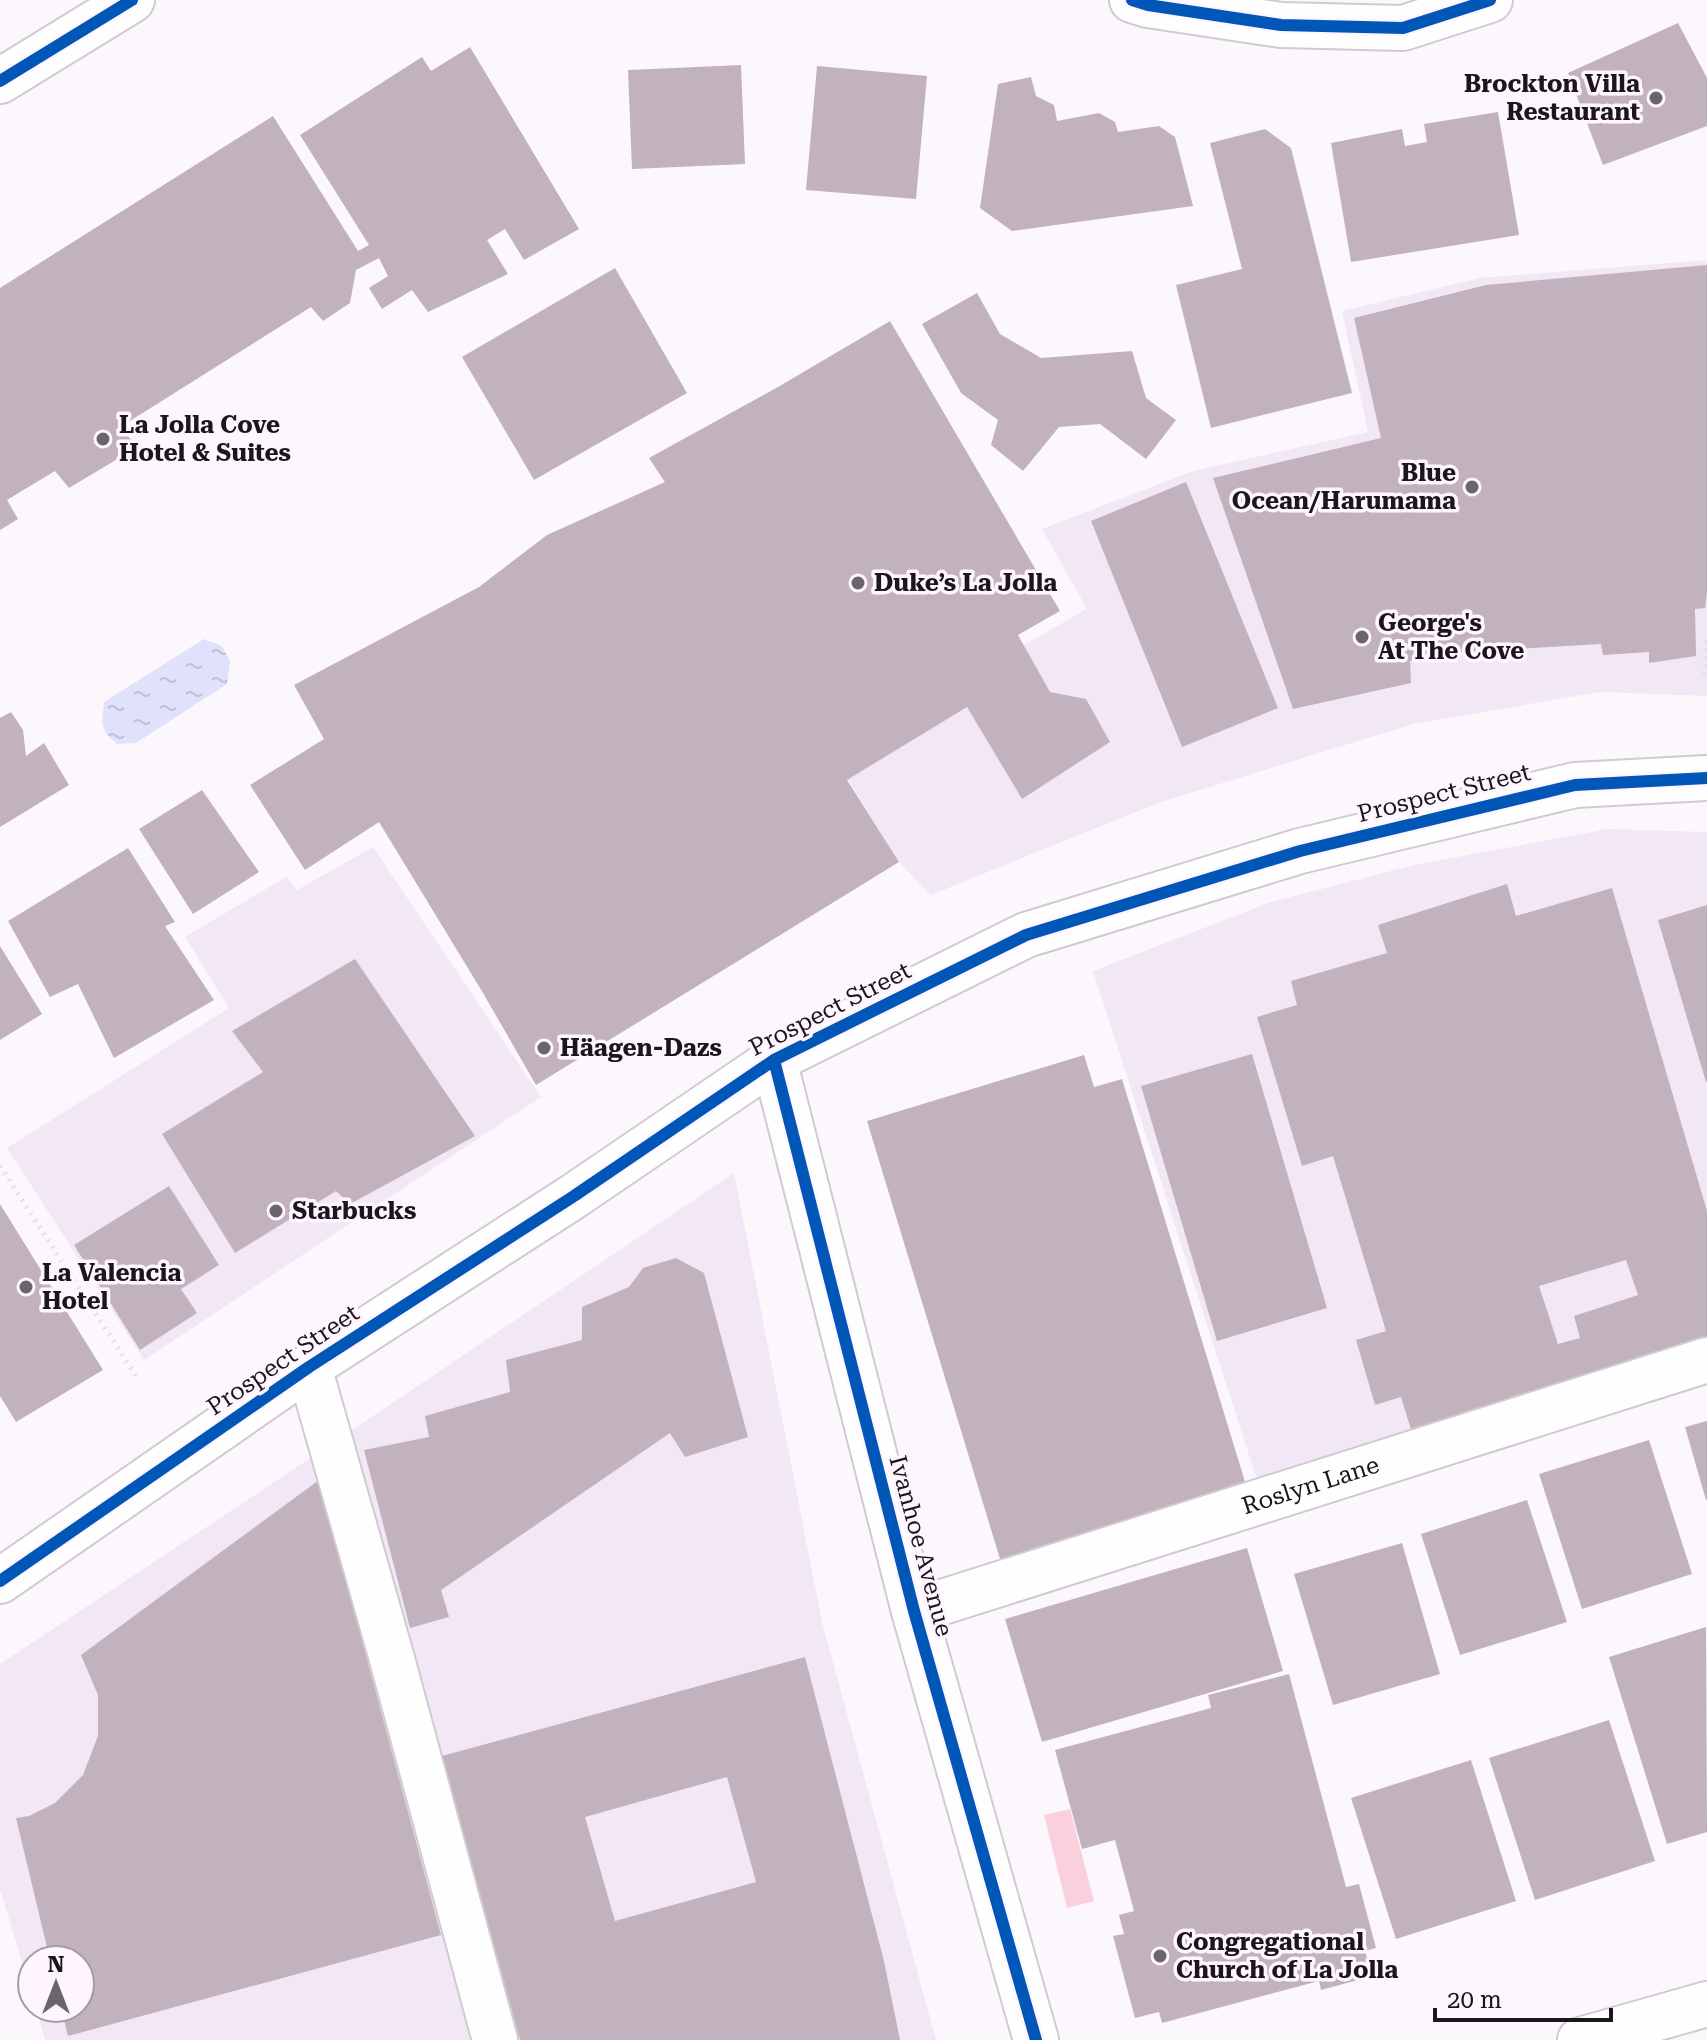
<svg xmlns="http://www.w3.org/2000/svg" width="1707" height="2040" viewBox="0 0 1707 2040" font-family="'Roboto Serif',serif">
  <style>
    .built { fill: #f2e7f4 }
    .green { fill: #fbd0dd }
    .water { fill: url(#water-ripples) }
    .building { fill: #c2b2be; fill-rule: evenodd }
    .lines { fill: none; stroke-linecap: round; stroke-linejoin: round }
    .minor-casing { stroke: #cfcbd0; stroke-width: 48 }
    .major-casing { stroke: #cfcbd0; stroke-width: 48 }
    .path { stroke: #e2e1e3; stroke-width: 5; stroke-dasharray: 2 6; stroke-linecap: butt }
    .minor { stroke: #fffeff; stroke-width: 44 }
    .major { stroke: #fffeff; stroke-width: 44 }
    .cycleway-casing { stroke: #fef5ff; stroke-width: 17 }
    .cycleway { stroke: #0057b8; stroke-width: 12 }
    .poi-dot { fill: #6a656a; stroke: #fef5ff; stroke-width: 3 }
    .labels { text-anchor: middle; dominant-baseline: central; stroke-width: 7; stroke-linejoin: round; paint-order: stroke }
    .poi-label { font-size: 24px; font-weight: bold; fill: #1b161b; stroke: #fef5ff; text-anchor: start }
    .street-label { font-size: 24px; fill: #1b161b; stroke: #fef5ff }
  </style>
  <defs>
    <pattern id="water-ripples" width="26" height="14" patternUnits="userSpaceOnUse" patternTransform="scale(2)"><rect width="26" height="14" fill="#e0e1fa"/><path d="M2 4q2-2 4 0t4 0M15 11q2-2 4 0t4 0" fill="none" stroke="#c0c0d6"/></pattern>
  </defs>
  <rect width="100%" height="100%" fill="#fcf7fd"/>
  <path class="built" d="M1707,260V696L1600,692L1413,724L1158,803L931,895L899,862L649,458L778,387L955,684L1087,609L1042,529L1193,471L1368,432L1342,311L1480,278Z
    M1608,829L1707,832V1359L1258,1483L1093,971L1271,902L1414,865Z
    M373,847L541,1097L144,1360L7,1148L229,1008L185,937L286,877L297,890Z
    M734,1173L822,1622L936,2040H45L36,2008H80V1960H32V1995L0,1889V1664L321,1451Z"/>
  <path class="green" d="M1070,1809L1094,1901L1067,1908L1044,1815Z"/>
  <path class="water" d="M204,639L222,646L230,661L227,684L136,743L117,744C99,729 102,723 104,702Z"/>
  <path class="building" d="M1678,23L1707,78V126L1603,165L1568,73Z
    M470,47L579,229L524,260L505,229L487,240L508,274L428,312L412,290L382,309L369,288L388,276L379,258L356,270L350,303L323,321L311,307L122,426L136,448L69,488L55,471L7,500L18,519L0,530V288L273,116L358,251L369,245L300,135L422,57L431,71Z
    M741,65L745,164L632,169L628,70Z
    M817,66L927,76L916,199L806,190Z
    M1031,77L1036,96L1054,105L1057,121L1099,113L1115,122L1118,132L1159,126L1175,137L1193,206L1012,231L980,208L998,84Z
    M1498,112L1519,235L1351,262L1331,143L1402,129L1405,146L1427,142L1424,124Z
    M1265,129L1291,148L1352,393L1211,428L1176,285L1242,269L1210,143Z
    M1707,265V592L1705,608L1695,609L1696,656L1649,663V652L1603,655L1601,644L1448,653L1410,661L1411,683L1293,709L1213,478L1381,438L1354,318L1486,285Z
    M615,268L687,393L534,480L462,357Z
    M977,293L1000,334L1041,358L1132,351L1146,398L1176,420L1146,459L1100,424L1059,427L1023,471L991,445L998,420L961,393L922,324Z
    M890,321L1060,611L1018,635L1050,692L1086,699L1110,742L1022,799L967,707L847,780L899,862L536,1085L483,993L379,822L305,870L250,785L324,739L294,685L479,587L547,535L665,482L649,458L778,387Z
    M1186,482L1278,708L1182,747L1091,521Z
    M11,712L23,730L26,756L44,743L69,785L0,827V718Z
    M202,790L259,872L193,914L139,829Z
    M128,848L175,922L165,926L214,1000L114,1058L78,984L50,997L8,921Z
    M1507,884L1516,916L1612,888L1707,1211V1354L1416,1446L1401,1397L1375,1405L1356,1340L1386,1331L1333,1156L1302,1166L1257,1017L1297,1005L1291,981L1387,953L1378,925ZM1626,1260L1638,1295L1574,1316L1580,1338L1558,1344L1539,1286Z
    M1707,905V1082H1706L1658,920Z
    M0,946L42,1014L0,1040Z
    M355,959L475,1136L350,1204L336,1191L235,1253L162,1134L263,1072L232,1031Z
    M1252,1054L1327,1308L1217,1341L1141,1086Z
    M1084,1055L1094,1087L1122,1079L1246,1485L1000,1559L867,1121Z
    M169,1186L219,1265L181,1289L197,1313L140,1350L74,1245Z
    M0,1204L103,1370L16,1422L0,1396Z
    M676,1258L704,1273L748,1437L685,1457L670,1433L441,1590L449,1617L410,1628L364,1450L429,1437L425,1416L510,1392L506,1360L582,1340V1307L629,1287L643,1268Z
    M1707,1421V1500H1706L1685,1427Z
    M1649,1440L1692,1574L1582,1609L1539,1474Z
    M319,1480L441,1935L68,2036L61,2008H80V1960H50L16,1818L29,1816L55,1803L83,1775L98,1736V1695L81,1655Z
    M1527,1500L1567,1622L1460,1655L1421,1534Z
    M1402,1543L1440,1674L1333,1705L1294,1574Z
    M1247,1548L1283,1671L1042,1742L1005,1619Z
    M1706,1627L1707,1832L1667,1844L1609,1657Z
    M805,1657L884,1961L900,2040H520L442,1756ZM727,1777L756,1882L615,1921L585,1817Z
    M1289,1674L1346,1887L1359,1884L1376,1948L1365,1951L1373,1976L1321,1990L1319,1981L1162,2023L1159,2012L1135,2018L1113,1936L1124,1934L1119,1915L1134,1911L1115,1840L1082,1849L1055,1750L1211,1708L1208,1695Z
    M1609,1720L1655,1861L1535,1900L1489,1758Z
    M1471,1760L1516,1901L1396,1939L1351,1798Z"/>
  <g class="lines">
    <g class="minor-casing">
      <g id="minor">
        <path d="M1132,0L1148,5L1281,25L1403,28L1490,0"/>
        <path d="M0,81L132,0"/>
        <path d="M774,1060L914,1611L1036,2040"/>
        <path d="M309,1367L392,1659L495,2040"/>
        <path id="s1" d="M914,1611L1707,1360"/>
        <path d="M1580,2040L1707,2004"/>
      </g>
    </g>
    <g class="major-casing">
      <path id="major" d="M0,1581L309,1367L574,1196L774,1060L1026,935L1300,851L1575,785L1707,778"/>
    </g>
    <path class="path" d="M1704,675L1707,637
      M0,1166L136,1376"/>
    <use href="#minor" class="minor"/>
    <use href="#major" class="major"/>
    <g class="cycleway-casing">
      <path id="cycleway" d="M1132,0L1148,5L1281,25L1403,28L1490,0
        M0,81L132,0
        M774,1060L914,1611L1036,2040
        M0,1581L309,1367L574,1196L774,1060L1026,935L1300,851L1575,785L1707,778"/>
    </g>
    <use href="#cycleway" class="cycleway"/>
  </g>
  <g class="poi-dot">
    <circle cx="1656" cy="98" r="8"/>
    <circle cx="103" cy="439" r="8"/>
    <circle cx="1472" cy="487" r="8"/>
    <circle cx="858" cy="583" r="8"/>
    <circle cx="1362" cy="637" r="8"/>
    <circle cx="544" cy="1048" r="8"/>
    <circle cx="276" cy="1211" r="8"/>
    <circle cx="26" cy="1287" r="8"/>
    <circle cx="1160" cy="1956" r="8"/>
  </g>
  <g class="labels">
    <g class="poi-label">
      <text x="1640" y="84" text-anchor="end">Brockton Villa<tspan x="1640" dy="28">Restaurant</tspan></text>
      <text x="119" y="425">La Jolla Cove<tspan x="119" dy="28">Hotel &amp; Suites</tspan></text>
      <text x="1456" y="473" text-anchor="end">Blue<tspan x="1456" dy="28">Ocean/Harumama</tspan></text>
      <text x="874" y="583">Duke’s La Jolla</text>
      <text x="1378" y="623">George's<tspan x="1378" dy="28">At The Cove</tspan></text>
      <text x="560" y="1048">Häagen-Dazs</text>
      <text x="292" y="1211">Starbucks</text>
      <text x="42" y="1273">La Valencia<tspan x="42" dy="28">Hotel</tspan></text>
      <text x="1176" y="1942">Congregational<tspan x="1176" dy="28">Church of La Jolla</tspan></text>
    </g>
    <g class="street-label">
      <text transform="translate(1444 793) rotate(-14)">Prospect Street</text>
      <text transform="translate(830 1009) rotate(-27)">Prospect Street</text>
      <text transform="translate(283 1360) rotate(-34)">Prospect Street</text>
      <text stroke="none"><textPath href="#s1" startOffset="416">Roslyn Lane</textPath></text>
      <text transform="translate(921 1546) rotate(75)">Ivanhoe Avenue</text>
    </g>
  </g>
  <g transform="translate(56 1984)"><circle r="38" fill="#fef5ff" stroke="#a39ca4" stroke-width="2"/>
  <path d="M0-6L14 30L0 20L-14 30Z" fill="#6a656a"/>
  <text y="-12" font-size="22" font-weight="bold" text-anchor="middle" fill="#1b161b">N</text>
  </g>
  <path d="M1435 2008v12h176v-12" fill="none" stroke="#1b161b" stroke-width="4"/>
  <text x="1447" y="2008" font-size="24" fill="#1b161b" stroke="#fef5ff" stroke-width="6" paint-order="stroke">20 m</text>
</svg>
